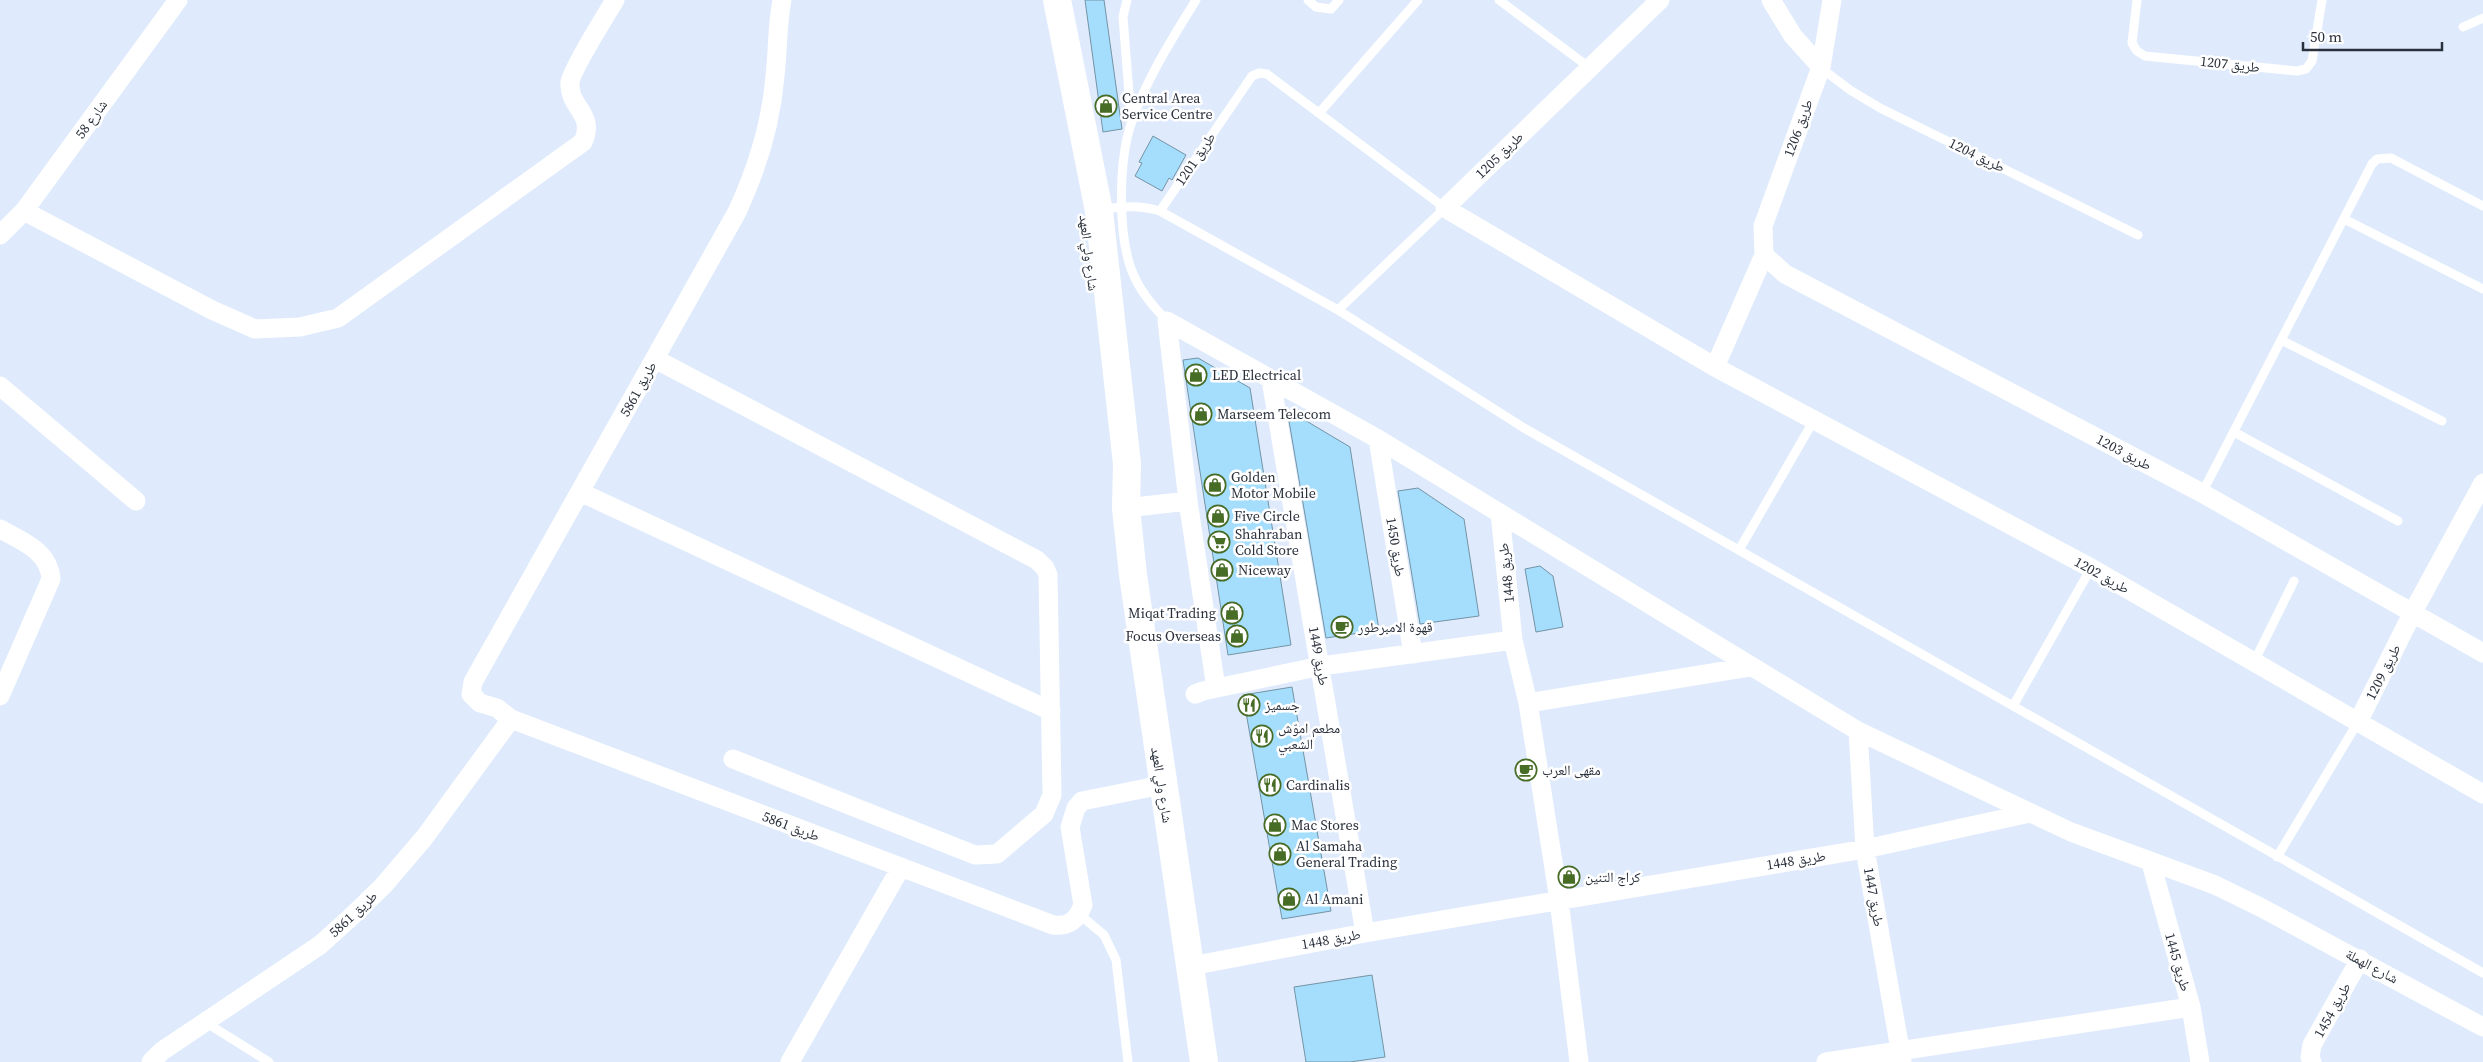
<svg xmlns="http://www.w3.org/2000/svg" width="2483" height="1062" viewBox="0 0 2483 1062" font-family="'Source Serif 4','Noto Naskh Arabic',serif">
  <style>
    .building { fill: #a5defd; stroke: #7493a5 }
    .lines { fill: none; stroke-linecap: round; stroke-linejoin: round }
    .service { stroke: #fff; stroke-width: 9 }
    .minor { stroke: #fff; stroke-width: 19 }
    .primary { stroke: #fff; stroke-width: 28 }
    .labels { text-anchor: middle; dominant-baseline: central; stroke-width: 5; stroke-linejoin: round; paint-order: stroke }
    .street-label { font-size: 14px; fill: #2a313c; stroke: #fff }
    .poi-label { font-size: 14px; fill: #2a313c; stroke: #fff; text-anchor: start }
  </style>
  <rect width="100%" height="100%" fill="#dfebfc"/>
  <path class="building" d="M1085,0H1104L1122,129L1103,132Z
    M1153,136L1186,155L1172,180L1169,178L1162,191L1135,176L1142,163L1139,162Z
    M1198,358L1250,388L1291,645L1228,655L1183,360Z
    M1303,419L1350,447L1379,630L1326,638L1289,421Z
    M1418,488L1464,519L1479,616L1420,624L1398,491Z
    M1540,566L1553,576L1563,627L1536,632L1525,569Z
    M1292,687L1331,911L1282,919L1243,695Z
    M1372,975L1385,1057L1350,1062H1306L1294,987Z"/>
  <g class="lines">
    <path class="service" d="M1127,0L1123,17L1131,119
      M1308,0L1316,7L1331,9L1339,0
      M1499,0L1590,68
      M2137,0L2132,43L2137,51L2145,56L2297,71L2306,69L2312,61L2322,0
      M2463,27L2483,18
      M1821,68L1850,90L1880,108L2138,235
      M1320,112L1418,0
      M1101,210C1122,206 1139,205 1160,211L1338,310L1524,428L2483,973
      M1160,211L1252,76L1259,73L1267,74L1445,208L1338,310
      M2344,219L2483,289
      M1167,321C1155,308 1143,295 1135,278C1117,242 1118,160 1132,121C1147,78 1172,39 1196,0
      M2281,340L2442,421
      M2234,432L2398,521
      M2202,493L2372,164L2377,159L2391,158L2483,206
      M1739,550L1814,420
      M2254,662L2294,581
      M2013,706L2091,568
      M2277,857L2358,722
      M1079,914L1104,935L1116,960L1128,1062
      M205,1022L269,1062"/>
    <path class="minor" d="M782,0C777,25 778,51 775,76C771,125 757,169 737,212L473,682L471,694L480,703L497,708L511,719L1053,925C1069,927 1077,920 1083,905L1070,827L1076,808L1082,801L1162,785
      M1660,0L1445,208L1715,367L2091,568L2483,794
      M1771,0L1793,36L1821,67
      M24,211L212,310L255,329L300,327L338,318L583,142C596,113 568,108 570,82C572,69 606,15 615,0
      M0,235L24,211L178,0
      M1764,255L1785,274L2202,493L2483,653
      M1167,321L1378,439L1858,731L2071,832L2215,885L2260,907L2483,1027
      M1167,321L1188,501L1216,688
      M655,359L1037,560L1045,568L1048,575L1052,795L1044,814L997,854L975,855L733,759
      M1715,367L1764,255L1763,226L1821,67L1832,0
      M1271,380L1365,933
      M0,386L136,501
      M1378,439L1413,654
      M580,492L1051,711
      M1126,508L1188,501
      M1500,513L1513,640L1528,703L1559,900L1579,1062
      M0,529C22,541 49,551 51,579L0,696
      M1195,694L1203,691L1321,666L1513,640
      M1528,703L1749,667
      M2358,722L2413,612L2483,483
      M1858,731L1865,849L1902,1061
      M2151,863L2191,1007L2200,1062
      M1191,966L1365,933L1865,849L2030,813
      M151,1062L162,1051L320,945L351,917L383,886L424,838L511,719
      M790,1062L901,867
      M1826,1062L2191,1007
      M2312,1062L2310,1057L2312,1045L2360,959"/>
    <path class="primary" d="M1057,0L1099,211L1127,464L1126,508L1133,575L1204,1062"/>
  </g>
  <defs>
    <g id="shop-ring" transform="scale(1.125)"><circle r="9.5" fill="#fff" stroke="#476c26" stroke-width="1.5"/><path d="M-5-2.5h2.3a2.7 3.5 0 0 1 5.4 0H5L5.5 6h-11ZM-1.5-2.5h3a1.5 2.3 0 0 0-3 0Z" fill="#476c26"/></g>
    <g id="supermarket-ring" transform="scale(1.125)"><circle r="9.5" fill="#fff" stroke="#476c26" stroke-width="1.5"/><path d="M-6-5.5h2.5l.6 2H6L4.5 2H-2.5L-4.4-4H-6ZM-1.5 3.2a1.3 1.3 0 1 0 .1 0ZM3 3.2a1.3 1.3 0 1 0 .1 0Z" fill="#476c26"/></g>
    <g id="cafe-ring" transform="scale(1.125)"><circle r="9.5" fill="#fff" stroke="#476c26" stroke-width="1.5"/><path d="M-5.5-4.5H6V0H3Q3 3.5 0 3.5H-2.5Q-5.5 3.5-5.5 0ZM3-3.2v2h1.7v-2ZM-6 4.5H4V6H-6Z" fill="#476c26"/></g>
    <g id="restaurant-ring" transform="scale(1.125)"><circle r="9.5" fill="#fff" stroke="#476c26" stroke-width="1.5"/><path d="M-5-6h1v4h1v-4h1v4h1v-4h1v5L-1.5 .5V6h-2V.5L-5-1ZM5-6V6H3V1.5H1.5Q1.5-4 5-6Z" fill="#476c26"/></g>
  </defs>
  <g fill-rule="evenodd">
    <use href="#shop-ring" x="1106" y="106"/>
    <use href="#shop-ring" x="1196" y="375"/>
    <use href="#shop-ring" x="1201" y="414"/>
    <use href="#shop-ring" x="1215" y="485"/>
    <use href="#shop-ring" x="1218" y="516"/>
    <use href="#supermarket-ring" x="1219" y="542"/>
    <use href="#shop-ring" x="1222" y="570"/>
    <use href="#shop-ring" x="1232" y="613"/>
    <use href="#cafe-ring" x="1342" y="627"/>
    <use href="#shop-ring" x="1237" y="636"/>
    <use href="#restaurant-ring" x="1249" y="705"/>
    <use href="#restaurant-ring" x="1262" y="736"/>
    <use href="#cafe-ring" x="1526" y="770"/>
    <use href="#restaurant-ring" x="1270" y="785"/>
    <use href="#shop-ring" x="1275" y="825"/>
    <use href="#shop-ring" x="1280" y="854"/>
    <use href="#shop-ring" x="1569" y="877"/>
    <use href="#shop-ring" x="1289" y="899"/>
  </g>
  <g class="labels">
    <g class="street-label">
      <text transform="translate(2230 64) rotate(6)">طريق 1207</text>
      <text transform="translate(91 119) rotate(-54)">شارع 58</text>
      <text transform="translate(1798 128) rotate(-70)">طريق 1206</text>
      <text transform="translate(1499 155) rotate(-44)">طريق 1205</text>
      <text transform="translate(1977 155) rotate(26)">طريق 1204</text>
      <text transform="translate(1195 159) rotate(-56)">طريق 1201</text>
      <text transform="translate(1089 253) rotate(83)">شارع ولي العهد</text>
      <text transform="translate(638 389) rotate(-61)">طريق 5861</text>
      <text transform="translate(2124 452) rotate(28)">طريق 1203</text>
      <text transform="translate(1396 547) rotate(81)">طريق 1450</text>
      <text transform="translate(1506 573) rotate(-96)">طريق 1448</text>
      <text transform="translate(2102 575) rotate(29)">طريق 1202</text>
      <text transform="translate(1319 656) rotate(80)">طريق 1449</text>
      <text transform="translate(2383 672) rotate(-63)">طريق 1209</text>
      <text transform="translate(1162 785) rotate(81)">شارع ولي العهد</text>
      <text transform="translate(791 826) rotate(21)">طريق 5861</text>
      <text transform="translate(1796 860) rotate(-9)">طريق 1448</text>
      <text transform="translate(1874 897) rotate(80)">طريق 1447</text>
      <text transform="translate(353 914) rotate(-43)">طريق 5861</text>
      <text transform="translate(1331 939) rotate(-10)">طريق 1448</text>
      <text transform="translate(2178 962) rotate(74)">طريق 1445</text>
      <text transform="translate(2372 966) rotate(28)">شارع الهملة</text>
      <text transform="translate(2332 1010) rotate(-61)">طريق 1454</text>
    </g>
    <g class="poi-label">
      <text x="1122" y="98">Central Area<tspan x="1122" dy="16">Service Centre</tspan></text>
      <text x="1212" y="375">LED Electrical</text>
      <text x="1217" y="414">Marseem Telecom</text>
      <text x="1231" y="477">Golden<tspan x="1231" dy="16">Motor Mobile</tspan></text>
      <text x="1234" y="516">Five Circle</text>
      <text x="1235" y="534">Shahraban<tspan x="1235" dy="16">Cold Store</tspan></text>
      <text x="1238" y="570">Niceway</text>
      <text x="1216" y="613" text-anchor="end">Miqat Trading</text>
      <text x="1358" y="627">قهوة الامبرطور</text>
      <text x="1221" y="636" text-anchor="end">Focus Overseas</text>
      <text x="1265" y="705">جسميز</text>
      <text x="1278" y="728">مطعم اموّش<tspan x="1278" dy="16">الشعبي</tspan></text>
      <text x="1542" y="770">مقهى العرب</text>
      <text x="1286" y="785">Cardinalis</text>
      <text x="1291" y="825">Mac Stores</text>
      <text x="1296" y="846">Al Samaha<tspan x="1296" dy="16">General Trading</tspan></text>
      <text x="1585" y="877">كراج التنين</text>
      <text x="1305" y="899">Al Amani</text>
    </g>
  </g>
  <path d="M2303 42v8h139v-8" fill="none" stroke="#2a313c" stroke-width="2.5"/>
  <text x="2310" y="42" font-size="15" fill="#2a313c" stroke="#ffffff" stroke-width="4" paint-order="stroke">50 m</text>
</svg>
